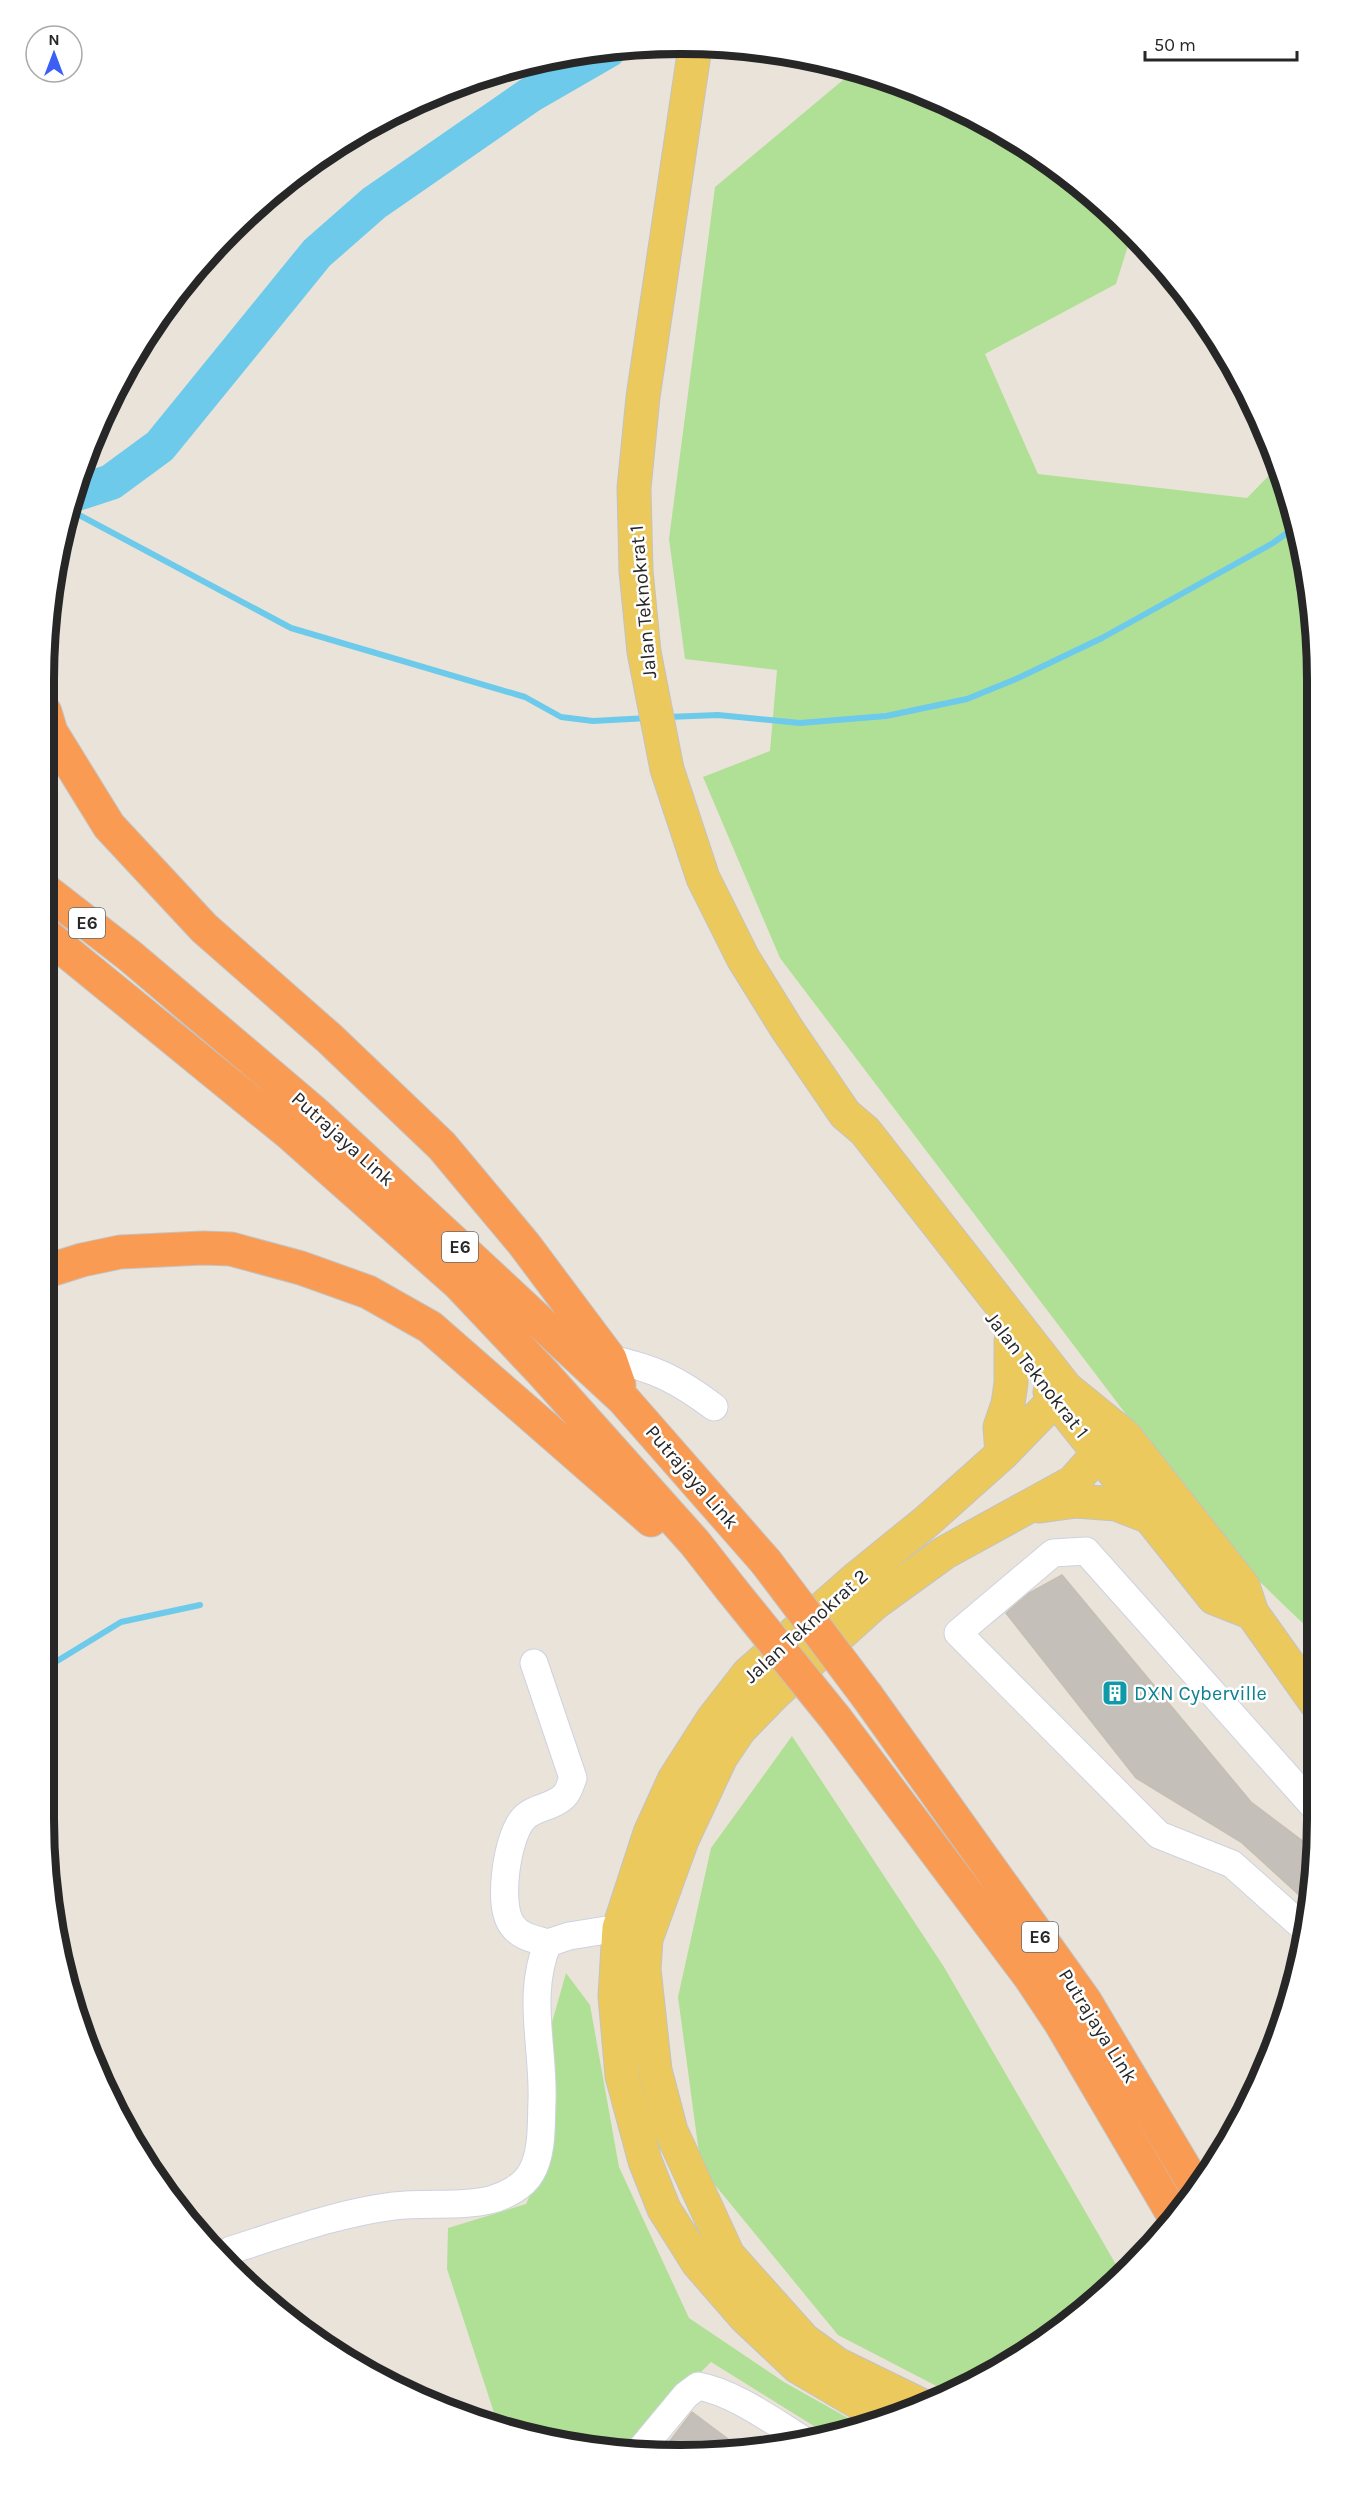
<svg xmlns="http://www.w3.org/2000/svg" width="1361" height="2499" viewBox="0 0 1361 2499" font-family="Karla,sans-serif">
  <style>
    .green { fill: #b0e096 }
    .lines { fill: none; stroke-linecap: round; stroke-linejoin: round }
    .stream { stroke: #6dcaeb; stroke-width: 6 }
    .river { stroke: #6dcaeb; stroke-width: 36 }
    .building { fill: #c5bfb9; stroke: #c5beb3; stroke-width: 1.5 }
    .minor-casing { stroke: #ced2e0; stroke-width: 29 }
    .major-casing { stroke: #c3c3c3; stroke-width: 35 }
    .highway-casing { stroke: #c3c3c3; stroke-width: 35 }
    .minor { stroke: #fff; stroke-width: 27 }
    .major { stroke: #ecc95c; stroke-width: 33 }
    .highway { stroke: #fa9b54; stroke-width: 33 }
    .highway-bridge-casing { stroke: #c3c3c3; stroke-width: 35; stroke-linecap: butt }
    .highway-bridge { stroke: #fa9b54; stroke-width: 33 }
    .labels { text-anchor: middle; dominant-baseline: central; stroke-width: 5; stroke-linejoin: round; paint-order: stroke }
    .shield { fill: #fff; stroke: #686868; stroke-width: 1.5 }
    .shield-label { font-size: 18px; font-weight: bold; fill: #272727 }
    .street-label { font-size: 20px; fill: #272727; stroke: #fff }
    .culture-label { font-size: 20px; fill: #0d838f; stroke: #fff; text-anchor: start }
    .rim { fill: none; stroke: #272727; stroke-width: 8 }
  </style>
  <rect width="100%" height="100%" fill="#eae3d9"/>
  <path class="green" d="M855,70L885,77L999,129L1101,202L1131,236L1116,284L985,354L1038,474L1247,498L1277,467L1312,598L1315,1635L1235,1558L780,958L703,777L770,751L777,670L685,659L669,539L715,187Z
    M792,1736L944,1967L1122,2275L1101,2297L1034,2348L950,2393L838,2335L701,2168L678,1997L711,1848Z
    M566,1973L590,2005L619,2167L689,2318L784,2382L864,2427L830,2436L711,2362L622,2451L516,2434L499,2428L447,2269L448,2228L526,2204L545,2161L549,2033Z"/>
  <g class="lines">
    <path class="stream" d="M68,509L291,628L525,697L561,717L593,721L648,718
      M667,717L718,715L800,723L886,716L967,699L1016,679L1102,638L1273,543L1294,528
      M44,1669L121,1622L200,1605"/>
    <path class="river" d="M74,494L111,482L160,446L317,253L374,203L530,95L608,50"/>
  </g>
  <path class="building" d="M1062,1575L1251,1802L1316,1851L1309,1904L1241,1842L1136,1778L1006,1613L1029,1593Z
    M692,2412L744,2451L723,2454H660Z"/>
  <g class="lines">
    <g class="minor-casing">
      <path id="minor" d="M610,1359C654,1368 678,1380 714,1407
        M534,1663L573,1778C571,1783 569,1790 566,1794C555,1808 534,1806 523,1819C507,1837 497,1905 512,1925C520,1937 534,1939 548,1943
        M1305,1929L1232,1864L1159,1835L958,1633L1053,1553L1086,1551L1316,1809
        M222,2256L231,2250C285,2233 338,2213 394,2206C424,2202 462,2207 490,2200C505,2196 523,2187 531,2173C543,2153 541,2123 542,2101C544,2048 526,1994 548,1943L569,1936L619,1928
        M637,2454L686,2395L698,2386C733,2392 774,2422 805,2441"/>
    </g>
    <g class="major-casing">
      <path id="major" d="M695,47L643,397L634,488L636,571L644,652L667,769L703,878L743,958L787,1029L845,1114L865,1131L1066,1388L1125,1436L1243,1586L1252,1613L1316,1703
        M1050,1392L1214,1598L1252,1613
        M1002,1454L1000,1427L1008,1404L1011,1383V1341
        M1040,1506L1076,1501L1116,1504L1147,1516
        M925,2407L837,2364L804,2340L728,2255L671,2131L655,2070L644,1969L646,1939L682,1840L721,1757L740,1729L775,1693L875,1603L944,1553L1073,1482L1098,1454L1125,1436
        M891,2418L866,2407L798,2367L745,2317L698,2263L664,2209L645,2161L622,2076L615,1996L619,1928L650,1833L674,1780L713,1719L748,1674L858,1577L927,1521L1002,1454L1066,1388"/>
    </g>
    <g class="highway-casing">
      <path id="highway" d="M45,712L51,732L109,826L204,928L329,1038L442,1146L524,1244L610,1359L619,1385
        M45,890L130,956L315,1113L624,1400L766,1562
        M45,934L289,1133L459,1284L543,1373L695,1543L731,1589
        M44,1272L82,1260L120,1252L203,1248L231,1249L301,1268L368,1292L430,1327L651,1520
        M867,1696L1085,2001L1197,2189
        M836,1719L1030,1977L1060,2022L1175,2218"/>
    </g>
    <use href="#minor" class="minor"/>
    <use href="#major" class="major"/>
    <use href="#highway" class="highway"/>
    <g class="highway-bridge-casing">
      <path id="highway-bridge" d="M766,1562L867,1696
        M731,1589L836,1719"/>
    </g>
    <use href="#highway-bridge" class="highway-bridge"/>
  </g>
  <defs>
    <g id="building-square" transform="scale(1.35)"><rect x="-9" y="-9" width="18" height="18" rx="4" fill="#0f9aa8" stroke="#fff"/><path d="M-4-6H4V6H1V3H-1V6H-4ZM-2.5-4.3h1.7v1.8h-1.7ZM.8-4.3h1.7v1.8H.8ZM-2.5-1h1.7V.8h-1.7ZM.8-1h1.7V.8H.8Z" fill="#fff"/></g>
  </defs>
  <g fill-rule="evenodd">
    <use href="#building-square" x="1115" y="1693"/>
  </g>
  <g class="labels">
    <g class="shield">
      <rect x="69" y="908" width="36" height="30" rx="4.5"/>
      <rect x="442" y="1232" width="36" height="30" rx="4.5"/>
      <rect x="1022" y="1922" width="36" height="30" rx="4.5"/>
    </g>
    <g class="shield-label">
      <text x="87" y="923">E6</text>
      <text x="460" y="1247">E6</text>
      <text x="1040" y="1937">E6</text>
    </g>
    <g class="street-label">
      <text transform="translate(643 602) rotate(-95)">Jalan Teknokrat 1</text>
      <text transform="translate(343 1139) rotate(42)">Putrajaya Link</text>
      <text transform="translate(1037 1375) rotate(52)">Jalan Teknokrat 1</text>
      <text transform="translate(692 1477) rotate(49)">Putrajaya Link</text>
      <text transform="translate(806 1626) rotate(-42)">Jalan Teknokrat 2</text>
      <text transform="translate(1098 2026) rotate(58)">Putrajaya Link</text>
    </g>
    <g class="culture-label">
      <text x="1134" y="1693">DXN Cyberville</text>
    </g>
  </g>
  <path d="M0 0H1361V2499H0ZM680 54H681A626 626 0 0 1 1307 680V1819A626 626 0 0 1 681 2445H680A626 626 0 0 1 54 1819V680A626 626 0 0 1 680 54Z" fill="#fff" fill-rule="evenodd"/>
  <path class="rim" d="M680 54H681A626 626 0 0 1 1307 680V1819A626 626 0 0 1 681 2445H680A626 626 0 0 1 54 1819V680A626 626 0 0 1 680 54Z"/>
  <g transform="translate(54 54)"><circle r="28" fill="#ffffff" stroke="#a9a9a9" stroke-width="1.5"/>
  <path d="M0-4.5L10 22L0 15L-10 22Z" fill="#3b5ff5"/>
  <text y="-9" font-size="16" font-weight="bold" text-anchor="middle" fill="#272727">N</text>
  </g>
  <path d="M1145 51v9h152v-9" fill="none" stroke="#272727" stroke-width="3"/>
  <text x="1154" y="51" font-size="18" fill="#272727" stroke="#ffffff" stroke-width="4.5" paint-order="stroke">50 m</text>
</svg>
